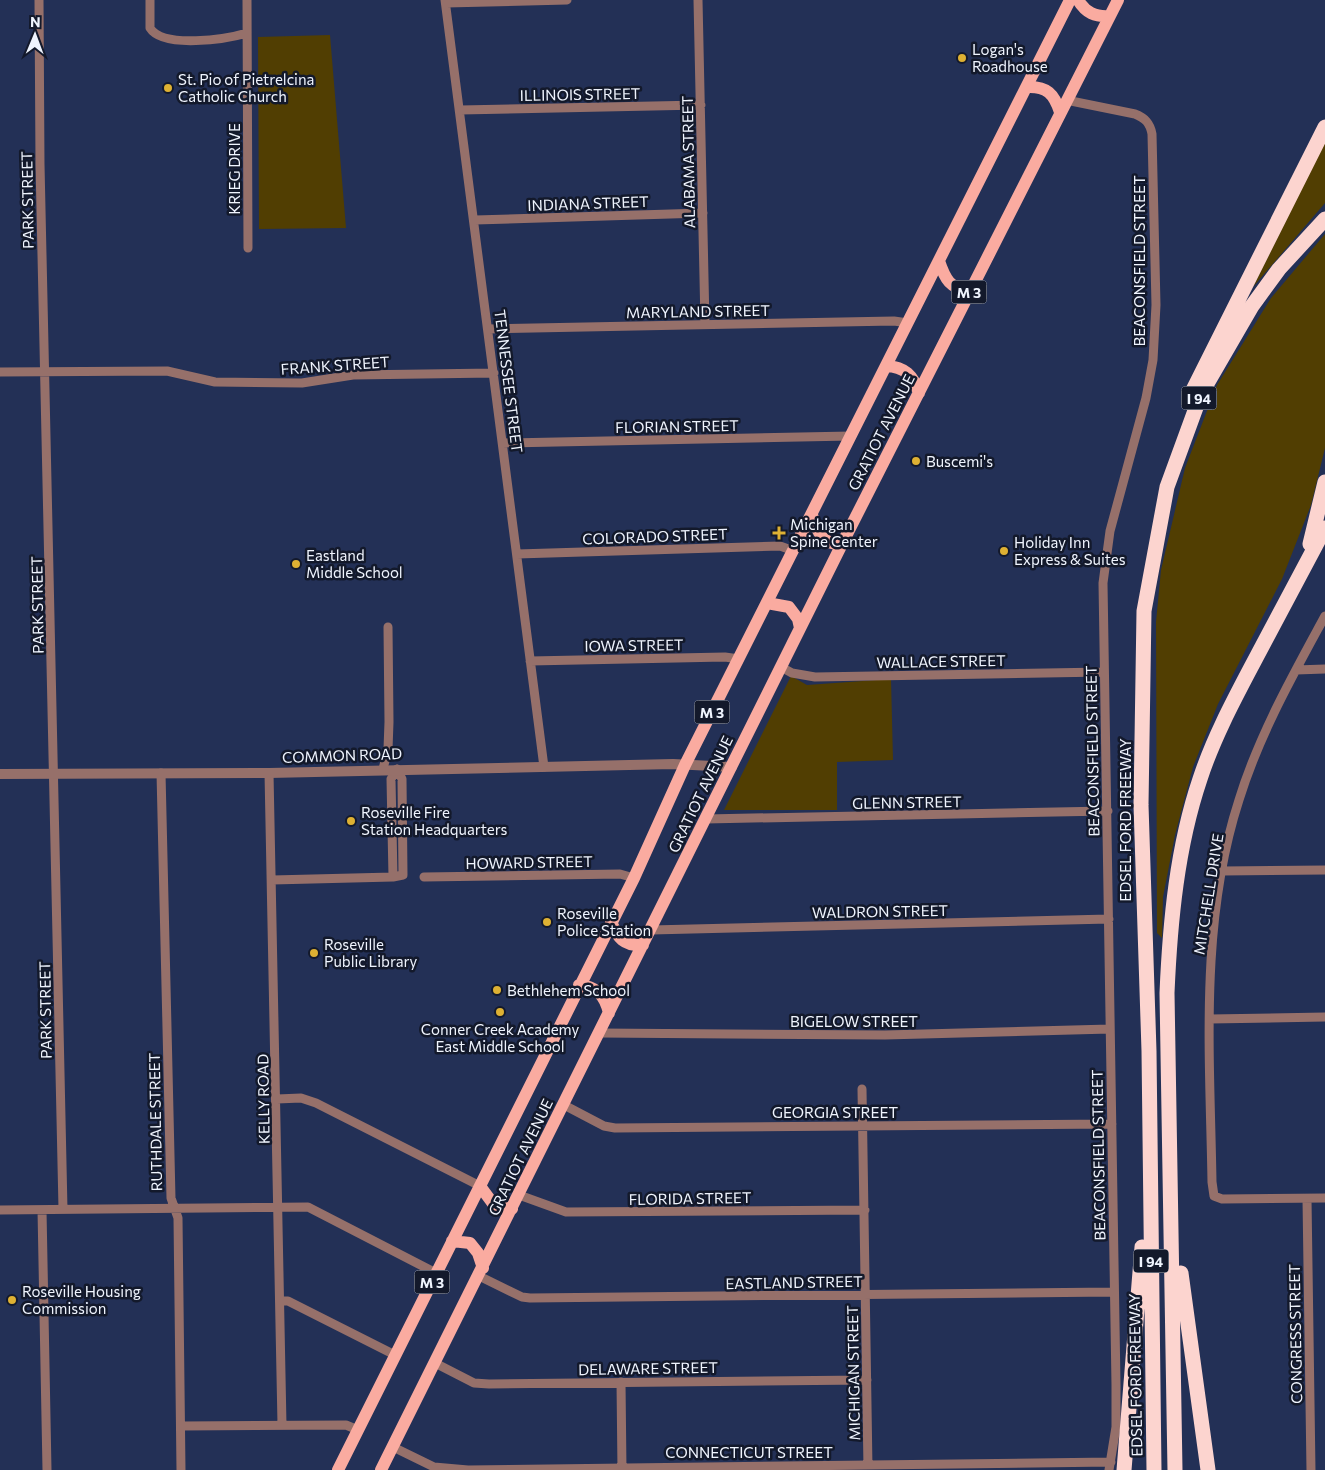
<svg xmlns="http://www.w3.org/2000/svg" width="1325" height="1470" viewBox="0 0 1325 1470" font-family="Commissioner,sans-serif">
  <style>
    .green { fill: #513e02 }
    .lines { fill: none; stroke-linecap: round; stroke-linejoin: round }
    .minor { stroke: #96706a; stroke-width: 9 }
    .tertiary { stroke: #96706a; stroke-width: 10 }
    .primary { stroke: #faaba0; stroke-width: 12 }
    .motorway { stroke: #fcd4cf; stroke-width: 15 }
    .poi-dot { fill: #deb133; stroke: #13192b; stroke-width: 2 }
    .labels { text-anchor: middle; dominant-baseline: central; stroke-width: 5; stroke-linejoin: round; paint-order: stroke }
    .shield { fill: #13192b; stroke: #adb2bf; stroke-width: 1 }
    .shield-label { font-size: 14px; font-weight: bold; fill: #eff4fe }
    .poi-label { font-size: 15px; fill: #eff4fe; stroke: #13192b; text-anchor: start }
    .street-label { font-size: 15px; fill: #eff4fe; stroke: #13192b }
  </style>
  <rect width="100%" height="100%" fill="#233056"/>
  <path class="green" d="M330,35L346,228L259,229L258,37Z
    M1325,142V203L1253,287Z
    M1325,234V448L1311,505L1282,579L1218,704L1193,767L1175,835L1163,897L1162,938L1157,933L1156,622L1161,570L1185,468L1217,385L1271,298Z
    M791,676L807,685L891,679L893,760L837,762V810H724Z"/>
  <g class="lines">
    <path class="minor" d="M39,0L40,164L63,1209
      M150,0V28C163,49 227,39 247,33
      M247,0L248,248
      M445,0L544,767
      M698,0L705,324
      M446,3L567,0
      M1066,100L1135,114C1145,118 1150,123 1152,134L1156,305L1153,360L1146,398L1110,531L1103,583L1116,1385V1427L1109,1470
      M460,110L701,105
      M475,220L703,213
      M488,329L894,321L908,323
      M0,372L167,371L215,382L302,383L353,375L494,373
      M503,443L851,436
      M517,554L780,546L794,551
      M1325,616C1293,675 1259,735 1239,800C1199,923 1210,1055 1212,1182L1214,1196L1222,1199L1325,1198
      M530,661L725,657L739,659
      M781,667L792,673L815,677L1104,672
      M1296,670L1325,669
      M383,769L388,749L389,722L388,627
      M161,773L171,1198L178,1218L181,1470
      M269,773L282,1425
      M706,819L1108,811
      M1222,871L1325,870
      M393,877L391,779L397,769
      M424,877L620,874L634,878
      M272,880L393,877L403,875L402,779L397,769
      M651,930L1109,919
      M1210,1019L1325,1017
      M599,1033L885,1035L1110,1029
      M862,1089L868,1468
      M277,1099L301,1098L316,1103L480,1186
      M564,1105L604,1126L615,1128L1112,1124
      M519,1195L566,1212L865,1210
      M1307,1199L1311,1470
      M0,1210L308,1207L436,1273
      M42,1210L47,1470
      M479,1276L522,1297L530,1298L1113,1292
      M280,1301H288L395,1355
      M435,1363L474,1383L489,1384L867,1380
      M621,1382L622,1470
      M181,1426L346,1425L358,1430
      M393,1447L434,1467L468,1470L1111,1462"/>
    <path class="tertiary" d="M0,774L269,773L673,764L732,767"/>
    <path class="primary" d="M1078,0C1086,13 1095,17 1110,16
      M1027,87C1047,86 1054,94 1060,112
      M939,261C945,279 950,289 970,291
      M886,366C905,367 913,375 919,393
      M812,515C817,531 822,545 842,544
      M767,603L789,607L798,619L800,628
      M611,921C617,938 624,946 643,945
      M579,985C597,986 605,996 609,1013
      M480,1186L494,1205L512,1209
      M452,1241L470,1243L478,1253L483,1268
      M338,1470L634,878L685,765L1070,0
      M381,1470L842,544L1118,0"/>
    <path class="motorway" d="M1189,398L1325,127
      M1310,544L1325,482
      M1181,1273L1208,1470
      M1124,1470L1142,1247
      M1154,1470L1149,1051L1141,805L1144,611L1167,487L1201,394L1252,306L1279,269L1325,219
      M1175,1470L1167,993C1170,922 1177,847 1200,779C1214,736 1236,696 1257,656C1280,613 1302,571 1325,528"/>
  </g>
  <g class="poi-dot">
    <circle cx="962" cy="58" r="5"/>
    <circle cx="168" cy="88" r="5"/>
    <circle cx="916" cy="461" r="5"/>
    <path d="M776.5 525.5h5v5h5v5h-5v5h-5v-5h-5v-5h5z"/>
    <circle cx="1004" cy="551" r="5"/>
    <circle cx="296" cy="564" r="5"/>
    <circle cx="351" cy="821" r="5"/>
    <circle cx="547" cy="922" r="5"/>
    <circle cx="314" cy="953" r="5"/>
    <circle cx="497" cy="990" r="5"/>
    <circle cx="500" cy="1012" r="5"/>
    <circle cx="12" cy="1300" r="5"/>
  </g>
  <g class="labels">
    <g class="shield">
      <rect x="951.5" y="280.5" width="35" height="23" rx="4"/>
      <rect x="1181.5" y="386.5" width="35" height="23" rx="4"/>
      <rect x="694.5" y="700.5" width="35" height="23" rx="4"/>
      <rect x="1133.5" y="1249.5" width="35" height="23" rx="4"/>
      <rect x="414.5" y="1270.5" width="35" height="23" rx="4"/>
    </g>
    <g class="shield-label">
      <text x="969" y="292">M 3</text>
      <text x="1199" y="398">I 94</text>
      <text x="712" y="712">M 3</text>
      <text x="1151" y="1261">I 94</text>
      <text x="432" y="1282">M 3</text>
    </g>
    <g class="poi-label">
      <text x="972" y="49">Logan's<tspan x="972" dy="17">Roadhouse</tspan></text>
      <text x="178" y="79">St. Pio of Pietrelcina<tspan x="178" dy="17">Catholic Church</tspan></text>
      <text x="926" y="461">Buscemi's</text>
      <text x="790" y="524">Michigan<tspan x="790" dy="17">Spine Center</tspan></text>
      <text x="1014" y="542">Holiday Inn<tspan x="1014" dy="17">Express &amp; Suites</tspan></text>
      <text x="306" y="555">Eastland<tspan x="306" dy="17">Middle School</tspan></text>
      <text x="361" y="812">Roseville Fire<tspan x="361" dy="17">Station Headquarters</tspan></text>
      <text x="557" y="913">Roseville<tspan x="557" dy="17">Police Station</tspan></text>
      <text x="324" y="944">Roseville<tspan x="324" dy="17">Public Library</tspan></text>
      <text x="507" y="990">Bethlehem School</text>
      <text x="500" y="1029" text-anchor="middle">Conner Creek Academy<tspan x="500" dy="17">East Middle School</tspan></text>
      <text x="22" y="1291">Roseville Housing<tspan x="22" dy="17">Commission</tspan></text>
    </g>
    <g class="street-label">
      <text transform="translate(580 94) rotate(-1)">ILLINOIS STREET</text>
      <text transform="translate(688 162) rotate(-91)">ALABAMA STREET</text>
      <text transform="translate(234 169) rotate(-90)">KRIEG DRIVE</text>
      <text transform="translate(27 200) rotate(-91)">PARK STREET</text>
      <text transform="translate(588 203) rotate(-2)">INDIANA STREET</text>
      <text transform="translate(1139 261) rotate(-90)">BEACONSFIELD STREET</text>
      <text transform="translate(698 311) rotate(-1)">MARYLAND STREET</text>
      <text transform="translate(335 365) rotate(-4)">FRANK STREET</text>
      <text transform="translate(509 381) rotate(83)">TENNESSEE STREET</text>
      <text transform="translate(677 426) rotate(-1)">FLORIAN STREET</text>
      <text transform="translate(881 432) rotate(-63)">GRATIOT AVENUE</text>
      <text transform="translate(655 536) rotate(-2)">COLORADO STREET</text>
      <text transform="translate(37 605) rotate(-91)">PARK STREET</text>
      <text transform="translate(634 645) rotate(-1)">IOWA STREET</text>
      <text transform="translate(941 661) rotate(-1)">WALLACE STREET</text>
      <text transform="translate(1092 751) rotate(-91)">BEACONSFIELD STREET</text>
      <text transform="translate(342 755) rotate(-2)">COMMON ROAD</text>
      <text transform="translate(700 794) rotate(-64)">GRATIOT AVENUE</text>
      <text transform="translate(907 802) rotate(-1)">GLENN STREET</text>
      <text transform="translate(1125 820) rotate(-90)">EDSEL FORD FREEWAY</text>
      <text transform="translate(529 862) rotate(-1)">HOWARD STREET</text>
      <text transform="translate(1208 894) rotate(-81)">MITCHELL DRIVE</text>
      <text transform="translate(880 911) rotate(-1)">WALDRON STREET</text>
      <text transform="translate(45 1010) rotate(-91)">PARK STREET</text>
      <text x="854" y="1021">BIGELOW STREET</text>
      <text transform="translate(263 1099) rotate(-91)">KELLY ROAD</text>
      <text x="835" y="1112">GEORGIA STREET</text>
      <text transform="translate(155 1122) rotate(-91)">RUTHDALE STREET</text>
      <text transform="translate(1098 1155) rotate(-91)">BEACONSFIELD STREET</text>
      <text transform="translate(520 1157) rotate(-64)">GRATIOT AVENUE</text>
      <text transform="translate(690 1198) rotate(-1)">FLORIDA STREET</text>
      <text transform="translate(794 1282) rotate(-1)">EASTLAND STREET</text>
      <text transform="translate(1295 1334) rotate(-91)">CONGRESS STREET</text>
      <text transform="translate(648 1368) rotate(-1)">DELAWARE STREET</text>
      <text transform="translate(853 1373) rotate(-91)">MICHIGAN STREET</text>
      <text transform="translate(1135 1375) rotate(-91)">EDSEL FORD FREEWAY</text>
      <text x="749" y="1452">CONNECTICUT STREET</text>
    </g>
  </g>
  <g transform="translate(35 35) rotate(1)" stroke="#13192b" stroke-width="4" paint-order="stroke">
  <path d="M0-4L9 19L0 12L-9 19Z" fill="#eff4fe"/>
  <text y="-8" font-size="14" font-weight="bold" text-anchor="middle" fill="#eff4fe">N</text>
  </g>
</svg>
